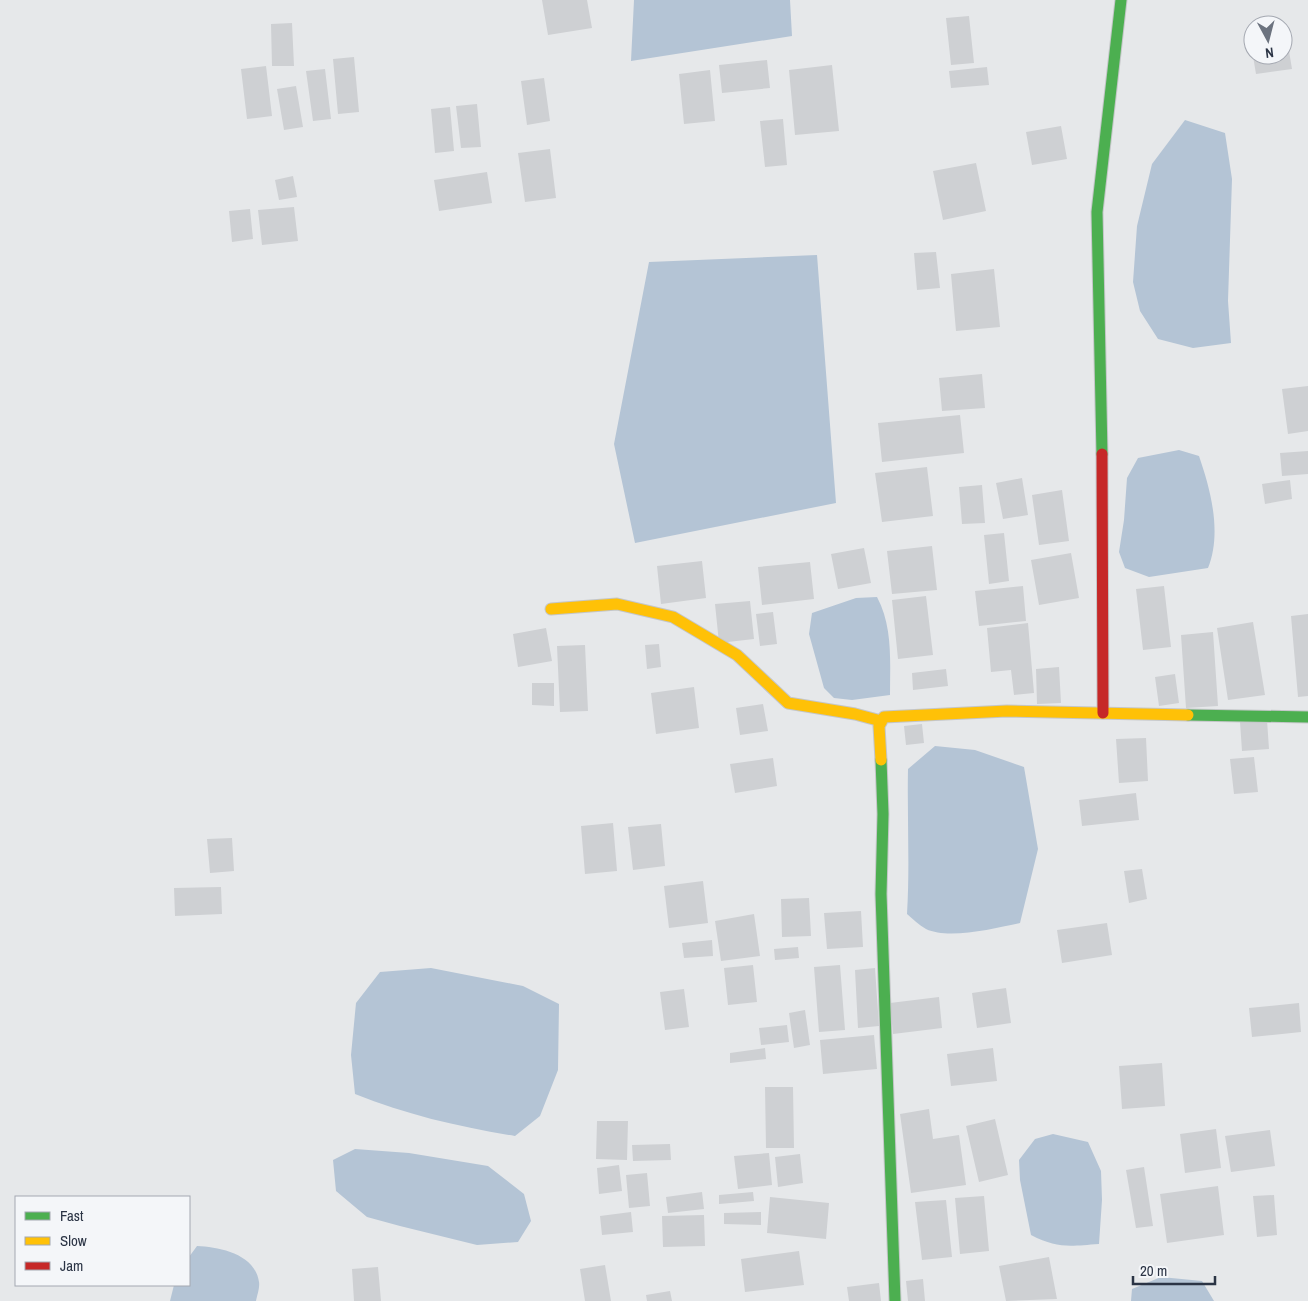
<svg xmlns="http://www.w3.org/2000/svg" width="1308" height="1301" viewBox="0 0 1308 1301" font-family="'Archivo Narrow',sans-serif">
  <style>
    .water { fill: #b4c4d5 }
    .building { fill: #ced0d3 }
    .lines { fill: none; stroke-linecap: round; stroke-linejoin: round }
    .fast-casing { stroke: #c4c6c8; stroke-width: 13 }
    .slow-casing { stroke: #c4c6c8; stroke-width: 13 }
    .jam-casing { stroke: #c4c6c8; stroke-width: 13 }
    .fast { stroke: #4caf50; stroke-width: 11 }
    .slow { stroke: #ffc107; stroke-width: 11 }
    .jam { stroke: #c62828; stroke-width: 11 }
  </style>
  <rect width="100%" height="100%" fill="#e6e8ea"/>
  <path class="water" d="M634,0H790L792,36L631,61Z
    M1185,120L1225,133L1232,179L1228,301L1231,343L1193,348L1158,339L1140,311L1133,282L1137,226L1152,164Z
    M817,255L836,503L635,543L614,444L649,262Z
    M1179,450L1199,456C1211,491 1222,533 1208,568L1149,577L1125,568L1119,552L1124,520L1127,478L1138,458Z
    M877,597C893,627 890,662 890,695L852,700L834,698L824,688L809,634L812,613L856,598Z
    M935,746L975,750L1024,767L1038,849L1020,923C995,928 949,940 926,929C919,925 913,919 907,914C910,866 907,817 908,769Z
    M431,968L523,986L559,1004L558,1070L540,1116L515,1136C460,1127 407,1115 355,1094L351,1055L356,1003L380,972Z
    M1053,1134L1088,1142L1101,1171L1102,1200L1099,1244C1070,1246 1058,1249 1031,1235L1020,1180L1019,1160L1035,1139Z
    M355,1149L409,1153L488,1166L524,1194L531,1221L518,1242L477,1245L400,1226L367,1217L336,1191L333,1160Z
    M197,1246C220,1247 255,1254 259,1282C260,1287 257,1296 256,1301H170L174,1285H189V1257Z
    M1161,1277L1202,1281L1214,1301H1131L1132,1289Z"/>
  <path class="building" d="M542,0H587L592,28L548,35Z
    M969,16L974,63L951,65L946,18Z
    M292,23L294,66H272L271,24Z
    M1289,51L1292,69L1256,74L1253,56L1283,55V52Z
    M354,57L359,112L338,114L333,59Z
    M767,60L770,88L722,93L719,65Z
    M832,65L839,131L795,135L789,70Z
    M266,66L272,116L247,119L241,69Z
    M987,67L989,85L951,88L949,71Z
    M325,69L331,119L313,121L306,71Z
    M710,70L715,121L684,124L679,74Z
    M544,78L550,121L527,125L521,81Z
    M296,86L303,127L284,130L277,89Z
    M477,104L481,147L461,148L456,106Z
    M450,107L454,151L435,153L431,109Z
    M783,119L787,165L765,167L760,121Z
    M1061,126L1067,159L1032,165L1026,132Z
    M550,149L556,198L525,202L518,153Z
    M976,163L986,211L943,220L933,171Z
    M487,172L492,203L439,211L434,180Z
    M293,176L297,197L279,200L275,180Z
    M294,207L298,241L262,245L258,210Z
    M250,209L253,239L232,242L229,211Z
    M936,252L940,288L917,290L914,253Z
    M994,269L1000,327L956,331L951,274Z
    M982,374L985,408L942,411L939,378Z
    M1308,386V431L1288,434L1282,389Z
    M960,415L964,453L882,462L878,423Z
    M1308,451V474L1282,476L1280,453Z
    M927,467L933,516L882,522L875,473Z
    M1022,478L1028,515L1003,519L996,483Z
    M1290,480L1292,499L1265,504L1262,484Z
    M982,485L985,523L962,524L959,487Z
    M1062,490L1069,541L1039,545L1032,495Z
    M1004,533L1009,581L989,584L984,535Z
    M932,546L937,590L892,594L887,551Z
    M864,548L871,583L838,589L831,554Z
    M1071,553L1079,598L1039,605L1031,560Z
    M702,561L706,598L661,604L657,566Z
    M810,562L814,599L762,605L758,567Z
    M1023,586L1026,621L979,626L975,591Z
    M1164,586L1171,647L1143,650L1136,589Z
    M926,596L933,655L898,659L892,600Z
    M750,601L754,639L719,643L715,604Z
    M773,612L777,644L760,646L756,614Z
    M1308,614V696L1298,697L1291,616Z
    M1253,622L1265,695L1228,700L1217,628Z
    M1028,623L1034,693L1014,695L1011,670L991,672L987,628Z
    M546,628L552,661L518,667L513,634Z
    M1213,632L1218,706L1186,708L1181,635Z
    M659,644L661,667L647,669L645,645Z
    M585,645L588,711L560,712L557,646Z
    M1059,667L1061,703L1037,704L1036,669Z
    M946,669L948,686L913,690L912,673Z
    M1175,674L1179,703L1159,706L1155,677Z
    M532,683H554V706L532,705Z
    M694,687L699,728L656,734L651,693Z
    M763,704L768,731L740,735L736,708Z
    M1267,720L1269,749L1242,751L1240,722Z
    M922,724L924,743L906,745L904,726Z
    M1146,738L1148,781L1119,783L1116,739Z
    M1254,757L1258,792L1234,794L1230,759Z
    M773,758L777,786L735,793L730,764Z
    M1136,793L1139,820L1082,826L1079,800Z
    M613,823L617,871L585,874L581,826Z
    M661,824L665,866L633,870L628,827Z
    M232,838L234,871L210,873L207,839Z
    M1142,869L1147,899L1129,903L1124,871Z
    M703,881L708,923L669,928L664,886Z
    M221,887L222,914L175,916L174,888Z
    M809,898L811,936L782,937L781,899Z
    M861,911L863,947L827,949L824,913Z
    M754,914L760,956L721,961L715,921Z
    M1107,923L1112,955L1062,963L1057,930Z
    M712,940L713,956L684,958L682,943Z
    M798,947L799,958L775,960L774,949Z
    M753,965L757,1002L728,1005L724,968Z
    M840,965L845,1030L819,1032L814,967Z
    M875,968L879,1026L858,1028L855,970Z
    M1006,988L1011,1023L977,1028L972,993Z
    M684,989L689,1027L665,1030L660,992Z
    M939,997L942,1028L893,1034L890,1003Z
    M1299,1003L1301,1032L1252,1037L1249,1008Z
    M805,1010L810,1045L794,1048L789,1013Z
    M787,1025L789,1042L761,1045L759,1028Z
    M874,1035L877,1069L823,1074L820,1040Z
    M765,1048L766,1059L730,1063V1053Z
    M993,1048L997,1081L951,1086L947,1054Z
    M1162,1063L1165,1106L1122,1109L1119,1066Z
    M765,1087H793L794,1148H766Z
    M929,1109L933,1139L959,1135L966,1185L911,1193L900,1114Z
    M995,1119L1008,1175L979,1182L966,1126Z
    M597,1121H628L627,1160L596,1159Z
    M1216,1129L1221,1168L1185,1173L1180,1134Z
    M1270,1130L1275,1166L1231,1172L1225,1136Z
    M670,1144L671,1160L633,1161L632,1145Z
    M769,1153L772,1185L738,1189L734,1156Z
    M800,1154L803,1183L778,1187L775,1157Z
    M619,1165L622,1191L599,1194L597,1168Z
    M1144,1167L1153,1226L1136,1228L1126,1170Z
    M647,1173L650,1206L629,1208L626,1175Z
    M1218,1186L1224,1235L1167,1243L1160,1194Z
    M702,1192L704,1209L668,1213L666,1197Z
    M753,1192L754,1201L719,1204V1195Z
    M1274,1195L1277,1235L1257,1237L1253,1196Z
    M984,1196L989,1251L960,1254L955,1198Z
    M770,1197L829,1203L826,1239L767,1233Z
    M946,1200L952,1257L922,1260L915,1202Z
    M631,1212L633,1232L602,1235L600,1216Z
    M761,1212V1225L724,1224V1213Z
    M704,1215L705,1246L663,1247L662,1216Z
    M799,1251L804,1285L745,1292L741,1259Z
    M1049,1257L1057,1299L1006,1301L999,1266Z
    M605,1265L611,1301H585L580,1269Z
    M378,1267L381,1301H354L352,1269Z
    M923,1279L925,1301H908L906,1281Z
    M879,1283L881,1301H849L847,1287Z
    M670,1291L672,1301H647L646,1295Z"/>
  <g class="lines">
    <g class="fast-casing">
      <path id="fast" d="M1102,454L1097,212L1121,0
        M1188,715L1308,717
        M881,760L883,814L881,894L895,1301"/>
    </g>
    <g class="slow-casing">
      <path id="slow" d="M551,609L617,604L673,617L737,655L788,703L855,714L881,721
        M881,760L879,726L884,717L1007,711L1188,715"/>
    </g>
    <g class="jam-casing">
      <path id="jam" d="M1102,454L1103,713"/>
    </g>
    <use href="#fast" class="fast"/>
    <use href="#slow" class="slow"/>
    <use href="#jam" class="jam"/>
  </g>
  <rect x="15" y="1196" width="175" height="90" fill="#f4f6f9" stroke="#a4a8b1"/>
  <rect x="25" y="1212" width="25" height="8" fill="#4caf50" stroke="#a4a8b1"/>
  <text x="60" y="1221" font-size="15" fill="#2b3445">Fast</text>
  <rect x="25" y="1237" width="25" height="8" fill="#ffc107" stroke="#a4a8b1"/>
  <text x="60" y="1246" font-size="15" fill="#2b3445">Slow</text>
  <rect x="25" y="1262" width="25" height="8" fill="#c62828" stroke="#a4a8b1"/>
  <text x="60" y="1271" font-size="15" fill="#2b3445">Jam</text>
  <g transform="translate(1268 40) rotate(173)"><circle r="24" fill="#f4f6f9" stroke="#a4a8b1"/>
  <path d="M0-4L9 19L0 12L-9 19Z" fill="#6c737f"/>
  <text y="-8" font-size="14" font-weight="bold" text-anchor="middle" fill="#2b3445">N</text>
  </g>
  <path d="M1133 1276v8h82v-8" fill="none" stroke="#2b3445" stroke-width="2.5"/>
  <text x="1140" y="1276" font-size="15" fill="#2b3445" stroke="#f4f6f9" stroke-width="4" paint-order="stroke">20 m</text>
</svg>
